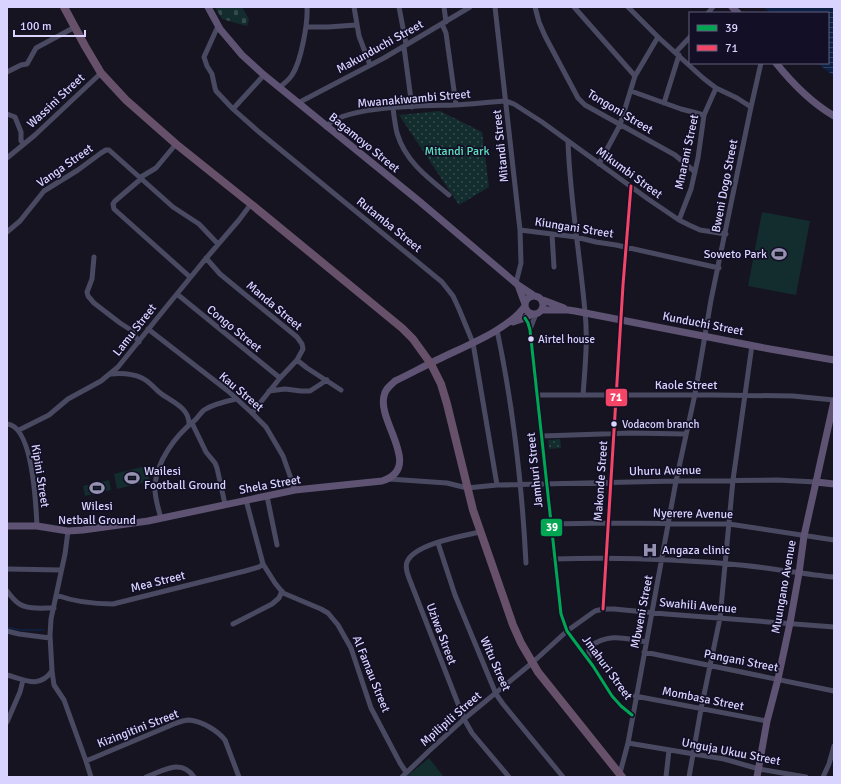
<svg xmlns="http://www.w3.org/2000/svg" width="841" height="784" viewBox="0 0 841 784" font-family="Signika,sans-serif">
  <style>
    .grass { fill: url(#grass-dots) }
    .cemetery { fill: url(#cemetery-stones) }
    .pitch { fill: #132c2d }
    .water { fill: url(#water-rules) }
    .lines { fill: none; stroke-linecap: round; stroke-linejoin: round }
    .stream { stroke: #0d2144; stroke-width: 1.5 }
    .minor { stroke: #4a4962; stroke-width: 5 }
    .major { stroke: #5e5373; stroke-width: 7 }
    .highway { stroke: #67516a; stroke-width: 8 }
    .bus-1-casing { stroke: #130f26; stroke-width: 6 }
    .bus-2-casing { stroke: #130f26; stroke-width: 6 }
    .bus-1 { stroke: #00a651; stroke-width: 3 }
    .bus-2 { stroke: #f34667; stroke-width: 3 }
    .bus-dot { fill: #d9d4ff; stroke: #130f26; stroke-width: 1.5 }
    .labels { text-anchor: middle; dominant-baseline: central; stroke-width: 3.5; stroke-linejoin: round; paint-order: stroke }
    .bus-label { font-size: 11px; fill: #d9d4ff; stroke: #130f26; text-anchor: start }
    .street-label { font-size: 12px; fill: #d9d4ff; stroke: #130f26 }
    .park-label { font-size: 12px; fill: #5fe0c0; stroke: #130f26 }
    .poi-label { font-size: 12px; fill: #d9d4ff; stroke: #130f26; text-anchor: start }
    .line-badge { stroke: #130f26; stroke-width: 1.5 }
    .badge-label { font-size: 11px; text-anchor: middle; font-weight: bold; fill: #fff }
  </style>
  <defs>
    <pattern id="grass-dots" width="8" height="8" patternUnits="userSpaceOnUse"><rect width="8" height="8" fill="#132c2d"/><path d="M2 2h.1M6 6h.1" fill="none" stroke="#354a4c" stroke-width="1.8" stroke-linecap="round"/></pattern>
    <pattern id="cemetery-stones" width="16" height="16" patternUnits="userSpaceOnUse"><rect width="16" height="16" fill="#132c2d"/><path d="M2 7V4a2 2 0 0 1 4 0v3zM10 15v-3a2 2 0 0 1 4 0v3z" fill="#354a4c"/></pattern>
    <pattern id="water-rules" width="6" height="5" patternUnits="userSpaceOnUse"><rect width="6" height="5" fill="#0d2144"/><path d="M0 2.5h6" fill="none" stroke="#304060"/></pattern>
  </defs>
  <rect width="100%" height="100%" fill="#161421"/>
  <path class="grass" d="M440,111L482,132L489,187L459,205L399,115Z
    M560,439L561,448L549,449L548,440Z"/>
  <path class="cemetery" d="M215,7H242L249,19L247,26L222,19Z"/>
  <path class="pitch" d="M762,212L810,221L796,295L748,286Z
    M146,466L150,481L117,489L114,474Z
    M109,480L111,490L85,496L83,486Z
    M429,758L444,777H406Z"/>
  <path class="water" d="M764,7H834V76L817,63H828V13H770Z"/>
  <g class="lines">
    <path class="stream" d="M7,627L20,630H44"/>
    <path class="minor" d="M354,7L359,36L370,65
      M399,7L406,44
      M444,7L446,22
      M495,7L520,230L521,263L516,283
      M535,7L539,22L545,36L578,98L585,105L675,155L695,172
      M574,7L635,76
      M628,7L658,37L703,78L716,88L737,98L751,107
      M708,13L713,7
      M442,24L446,33L456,105
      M218,26L204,57L207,66L212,74L215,88L216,91L233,109L259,132L442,282L453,296L459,309L473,343L497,485
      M306,27H328L356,25
      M404,47L412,107
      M676,52L690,37
      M7,72L21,65L27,64L36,48L75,27
      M279,88C283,84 289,80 292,75C301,62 308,23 307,7
      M631,91L681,109L704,115
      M298,103L384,58L470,7
      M664,103L679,55
      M393,108C394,116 395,125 397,133C405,161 428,178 449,195
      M233,109L264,75
      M7,114L15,117L21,132V141L24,144
      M326,127C342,105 427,106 454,105C472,104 489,102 506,101L514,104L542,122L648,199L679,220L689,225L700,230L726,234
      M568,142C570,199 580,255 585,312C588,339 585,368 583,395
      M7,158L35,135L101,73
      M599,164L620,125L635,76L658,37
      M141,177L156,168L176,144
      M142,178L115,201L113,204L114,209L190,277
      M679,220L691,189L698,158L704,115L716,88
      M520,230L576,237L596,242L616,245L719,268
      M7,232L20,221L44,191L78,170L101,153L106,150H109L173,207L199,224L218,244
      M552,234L554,267
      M94,257L92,279L87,292L88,296L94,303L120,323L131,330L139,342
      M206,258L220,274L297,337L302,344L303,349L297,360L280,378L252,413
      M177,294L280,378
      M525,318L528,323L530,330L561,614L567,631L593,666L612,696L621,706L632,715
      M148,329L228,391L252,413L266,427L283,456L295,490
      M530,329L536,314
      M497,330C513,406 522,485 526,563
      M297,360L307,368L341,390
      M111,374C121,373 133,374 142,378C149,381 153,387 159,392C170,401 190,407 189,425
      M269,391L285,389L301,391H310L327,380
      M537,395H714L793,396L834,400
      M192,423L206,452L215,463L217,468L225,504
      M7,424C33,426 36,506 37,526
      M19,430L49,415L68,399L101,381L118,367L163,311L203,262L239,220L251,204
      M542,436L631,433L686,434
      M389,479L447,483L467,488L497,485L676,481L777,480L816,482
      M267,496L277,545
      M246,500L263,564L275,583L283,593L321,609L328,613L338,625L351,648L371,708L400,763L406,772
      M161,518C158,508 154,496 155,485C157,461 175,436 194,421C198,418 200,413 204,410C212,405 227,401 236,399
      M550,524L609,523L729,524L834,540
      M68,531L65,554L51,619L50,635L52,671L54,685L64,700L86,761L91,777
      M480,532C462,536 414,544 407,562C405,567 407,573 409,578L464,719L472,733L509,777
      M438,543L455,595L496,694L503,704L563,777
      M554,559C616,557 679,559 740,565C772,568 803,574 834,577
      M7,569L61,570
      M7,591C10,595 14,600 18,603C27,610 43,608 54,608
      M56,595C75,602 93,604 113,604L245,571L259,567L263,564
      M603,609L623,285L631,186
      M233,624L272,604L279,598L282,591
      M7,631L19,634L50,638
      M644,652L834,691
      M589,660V647C609,633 623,638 646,642
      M7,675C25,680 39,689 52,671
      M635,696L767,721
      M7,722L20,692L23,680
      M628,743L724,759L759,769L806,777
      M86,761L174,724C179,722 184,720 189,720C202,721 218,731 225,740L239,777
      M620,773L628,743L676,481L695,394L711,300L751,107L761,63
      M146,777C163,771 181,758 194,777
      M402,777L429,751L464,719L532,663L567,631L595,611L603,609H614L666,614L834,627
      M666,777L669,750
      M689,777L701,709L720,618L733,480L752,345
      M823,777L829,764L834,746"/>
    <path class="major" d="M208,7L220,29L242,55L264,75L419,201L518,285L533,295
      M732,7L738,13
      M776,63C792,83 812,103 834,116
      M518,285L525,304
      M525 305a9 9 0 1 1 18 0a9 9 0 1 1-18 0Z
      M543,300L564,308
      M542,310H568L575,311L770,349L834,360
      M513,322L525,318L532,314
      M816,482L834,484
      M7,526H37L68,531L83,530L148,521L295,490L382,481C424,468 377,422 384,396C385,389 390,386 395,381C410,374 424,366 439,359C463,347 510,329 525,306
      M757,777L767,721L778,679L790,623L799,573L804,536L834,401"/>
    <path class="highway" d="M64,7L85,46L101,73L126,100L176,144L251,204L402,328L413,339L431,364L441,384L447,404L473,510L513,625L521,643L538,672L622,777"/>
    <g class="bus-1-casing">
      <path id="bus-1" d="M525,318L528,323L530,330L561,614L567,631L593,666L612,696L621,706L632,715"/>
    </g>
    <g class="bus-2-casing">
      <path id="bus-2" d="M603,609L623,285L631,186"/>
    </g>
    <use href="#bus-1" class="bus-1"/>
    <use href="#bus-2" class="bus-2"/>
  </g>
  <defs>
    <g id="stadium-bare" transform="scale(1.2)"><path d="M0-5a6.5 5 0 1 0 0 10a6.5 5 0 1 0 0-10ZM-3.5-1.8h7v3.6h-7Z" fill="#9591b1" stroke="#130f26" stroke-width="2.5" paint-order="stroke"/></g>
    <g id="hospital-bare" transform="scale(1.2)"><path d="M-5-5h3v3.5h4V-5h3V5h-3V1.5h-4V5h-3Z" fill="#9591b1" stroke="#130f26" stroke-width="2.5" paint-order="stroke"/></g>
  </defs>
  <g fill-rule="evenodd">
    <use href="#stadium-bare" x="779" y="254"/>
    <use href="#stadium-bare" x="132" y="478"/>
    <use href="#stadium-bare" x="97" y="488"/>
    <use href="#hospital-bare" x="650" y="550"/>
  </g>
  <g class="bus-dot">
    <circle cx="531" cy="339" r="3.5"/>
    <circle cx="614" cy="424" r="3.5"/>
  </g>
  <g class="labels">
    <g class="bus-label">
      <text x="538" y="339">Airtel house</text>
      <text x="622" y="424">Vodacom branch</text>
    </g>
    <g class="street-label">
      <text transform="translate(380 47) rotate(-29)">Makunduchi Street</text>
      <text transform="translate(414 99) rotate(-5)">Mwanakiwambi Street</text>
      <text transform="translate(56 101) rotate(-43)">Wassini Street</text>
      <text transform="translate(620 112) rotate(31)">Tongoni Street</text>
      <text transform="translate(364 143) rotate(39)">Bagamoyo Street</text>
      <text transform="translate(501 146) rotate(-96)">Mitandi Street</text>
      <text transform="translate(687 152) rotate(-78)">Mnarani Street</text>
      <text transform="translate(65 166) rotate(-35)">Vanga Street</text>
      <text transform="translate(629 173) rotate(36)">Mikumbi Street</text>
      <text transform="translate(725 186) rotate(-79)">Bweni Dogo Street</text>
      <text transform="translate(389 225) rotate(39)">Rutamba Street</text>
      <text transform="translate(574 228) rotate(9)">Kiungani Street</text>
      <text transform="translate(274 306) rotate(40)">Manda Street</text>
      <text transform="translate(703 324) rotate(11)">Kunduchi Street</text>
      <text transform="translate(234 329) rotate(39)">Congo Street</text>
      <text transform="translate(135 330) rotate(-52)">Lamu Street</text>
      <text x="686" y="385">Kaole Street</text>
      <text transform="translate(241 392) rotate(40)">Kau Street</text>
      <text transform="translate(535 470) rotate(-96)">Jamhuri Street</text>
      <text transform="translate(665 471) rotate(-1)">Uhuru Avenue</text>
      <text transform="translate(40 476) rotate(81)">Kipini Street</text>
      <text transform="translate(601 481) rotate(-86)">Makonde Street</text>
      <text transform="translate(270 485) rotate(-10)">Shela Street</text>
      <text transform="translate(693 514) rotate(1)">Nyerere Avenue</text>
      <text transform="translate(158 582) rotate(-14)">Mea Street</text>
      <text transform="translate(784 587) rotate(-80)">Muungano Avenue</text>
      <text transform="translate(698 606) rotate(5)">Swahili Avenue</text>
      <text transform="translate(642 612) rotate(-79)">Mbweni Street</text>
      <text transform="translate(441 634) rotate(69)">Uziwa Street</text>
      <text transform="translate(741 661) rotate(11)">Pangani Street</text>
      <text transform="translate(495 664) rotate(66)">Witu Street</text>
      <text transform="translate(607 668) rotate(54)">Jmahuri Street</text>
      <text transform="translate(371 674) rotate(68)">Al Famau Street</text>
      <text transform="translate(703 699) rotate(11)">Mombasa Street</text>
      <text transform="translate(451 719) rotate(-41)">Mpilipili Street</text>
      <text transform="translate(138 729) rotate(-21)">Kizingitini Street</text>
      <text transform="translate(731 752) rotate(11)">Unguja Ukuu Street</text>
    </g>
    <g class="park-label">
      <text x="457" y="151">Mitandi Park</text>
    </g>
    <g class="poi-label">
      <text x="767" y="254" text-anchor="end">Soweto Park</text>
      <text x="144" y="471">Wailesi<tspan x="144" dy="14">Football Ground</tspan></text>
      <text x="97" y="506" text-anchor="middle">Wilesi<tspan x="97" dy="14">Netball Ground</tspan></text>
      <text x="662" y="550">Angaza clinic</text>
    </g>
  </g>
  <g class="line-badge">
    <rect x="605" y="388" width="23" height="19" rx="4" fill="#f34667"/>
    <rect x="540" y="518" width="23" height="19" rx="4" fill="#00a651"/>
  </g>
  <g class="badge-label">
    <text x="616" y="401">71</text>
    <text x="552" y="531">39</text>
  </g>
  <rect width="841" height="784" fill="none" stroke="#d9d4ff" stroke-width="16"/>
  <rect x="689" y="12" width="140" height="52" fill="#130f26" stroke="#625e7d"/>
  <rect x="697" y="25" width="20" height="6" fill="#00a651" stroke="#625e7d"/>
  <text x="725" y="32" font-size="12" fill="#d9d4ff">39</text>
  <rect x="697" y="45" width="20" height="6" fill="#f34667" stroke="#625e7d"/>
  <text x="725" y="52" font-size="12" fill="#d9d4ff">71</text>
  <path d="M14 30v6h71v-6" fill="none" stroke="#d9d4ff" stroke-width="2"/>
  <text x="20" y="30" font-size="12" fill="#d9d4ff" stroke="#130f26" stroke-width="3" paint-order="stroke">100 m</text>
</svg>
